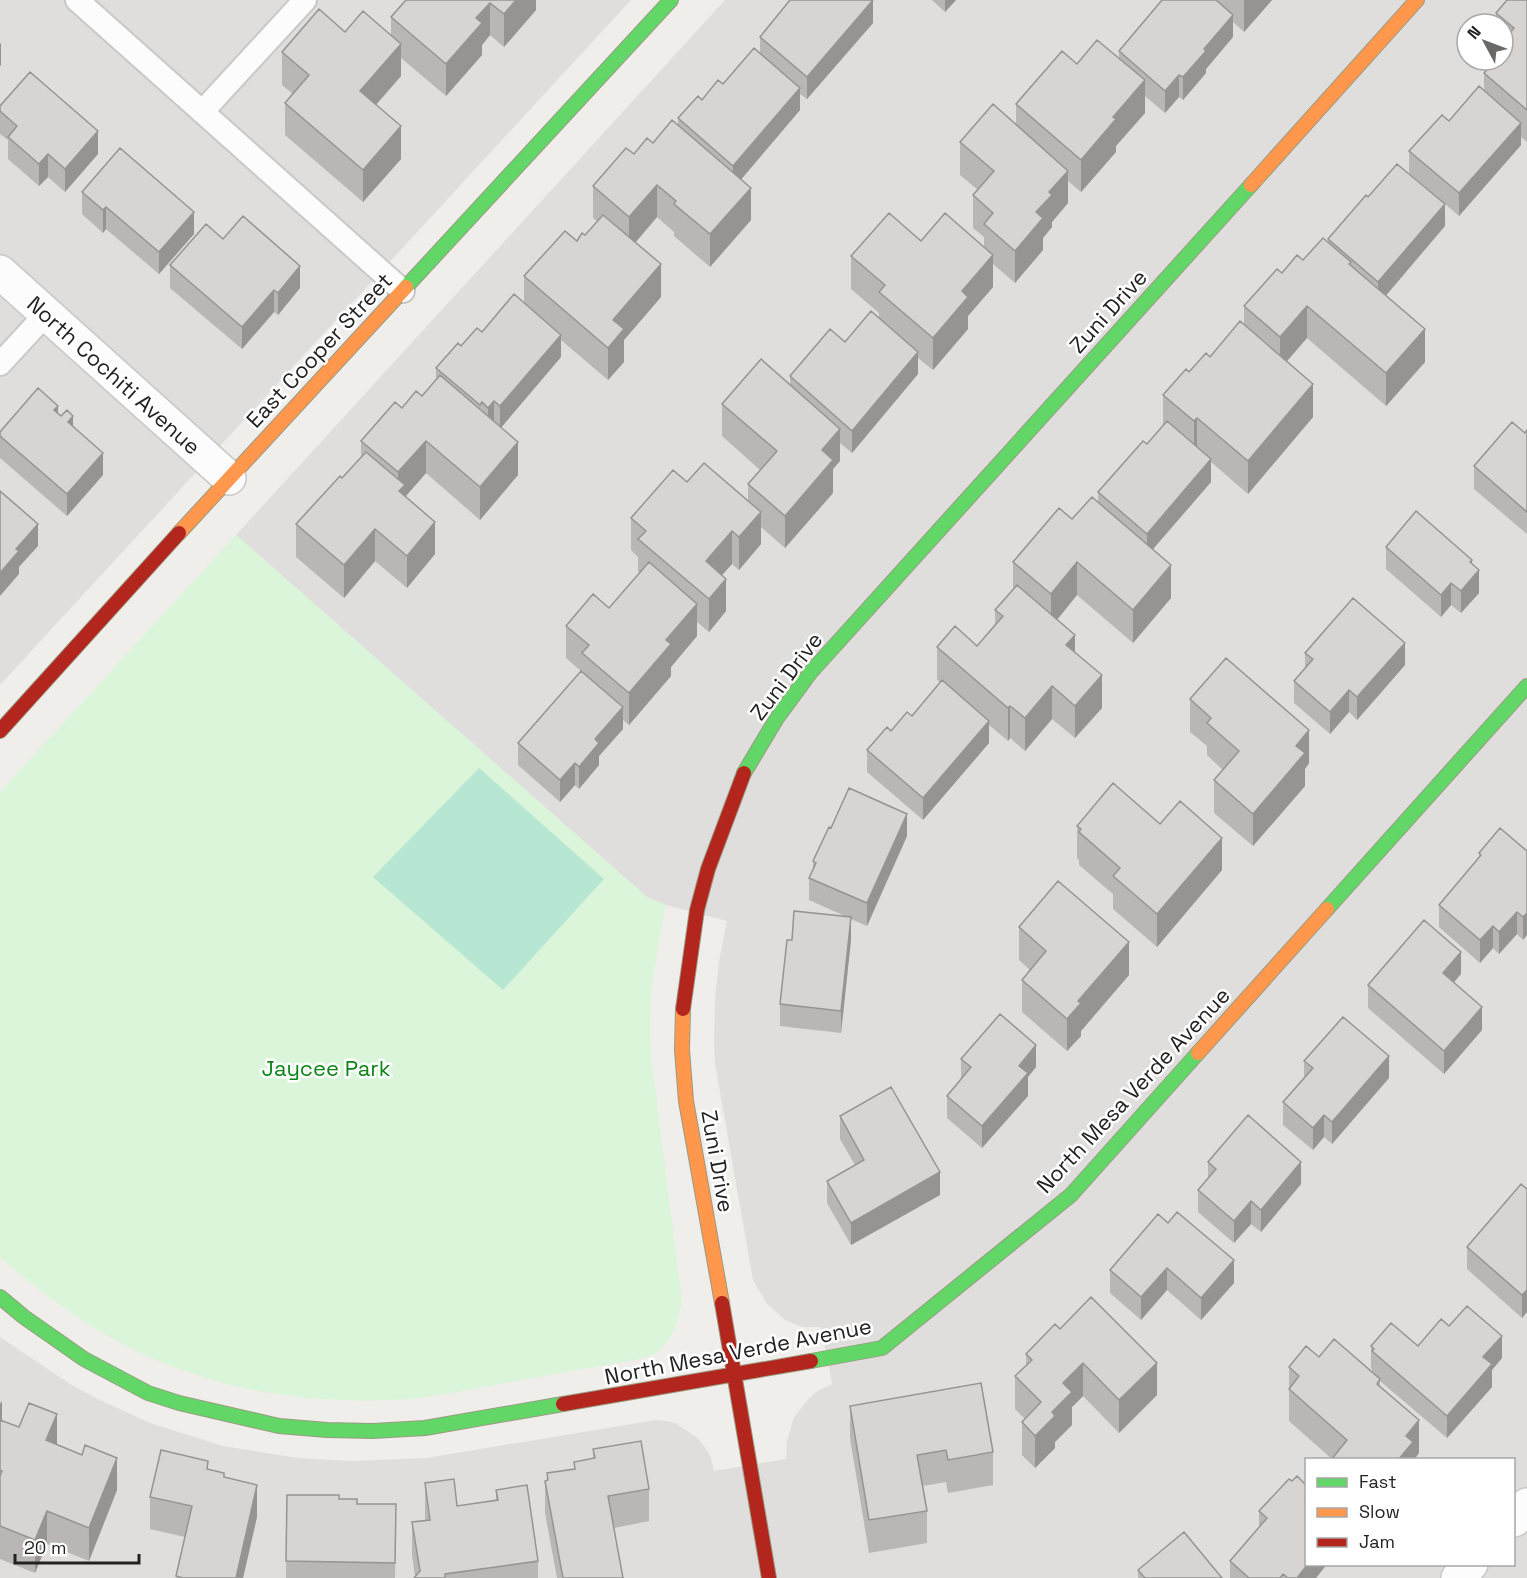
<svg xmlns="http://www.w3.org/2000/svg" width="1527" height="1578" viewBox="0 0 1527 1578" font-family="'Space Grotesk',sans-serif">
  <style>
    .residential { fill: #dfdedc; fill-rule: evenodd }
    .park { fill: #daf5da }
    .pitch { fill: #b7e6d2 }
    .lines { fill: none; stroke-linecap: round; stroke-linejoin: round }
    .lane-casing { stroke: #c9c8c7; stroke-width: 26 }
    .street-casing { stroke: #c9c8c7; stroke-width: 36 }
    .fast-casing { stroke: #999a82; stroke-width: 16 }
    .slow-casing { stroke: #999a82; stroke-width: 16 }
    .jam-casing { stroke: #999a82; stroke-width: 16 }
    .lane { stroke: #fdfcfc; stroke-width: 22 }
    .street { stroke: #fdfcfc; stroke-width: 33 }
    .fast { stroke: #63d668; stroke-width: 14 }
    .slow { stroke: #ff974d; stroke-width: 14 }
    .jam { stroke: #b3261e; stroke-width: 14 }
    .wall { fill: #b9b6b5 }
    .shaded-wall { fill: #969493 }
    .building { fill: #d7d4d2; stroke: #969493; stroke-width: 1.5 }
    .labels { text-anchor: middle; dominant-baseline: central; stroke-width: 5; stroke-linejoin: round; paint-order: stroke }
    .street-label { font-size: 22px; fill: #222; stroke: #fff }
    .park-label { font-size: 22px; fill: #0c8416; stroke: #fff }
  </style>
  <rect width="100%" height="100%" fill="#f0eeeb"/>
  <path class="residential" d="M0,0H631L0,685Z
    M725,0H1527V1578H0V1337L70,1384L98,1399L150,1423L223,1446L298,1458L350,1461L426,1458L656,1420L667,1421L677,1424L696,1437L705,1447L711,1458L714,1471L786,1459L787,1441L794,1417L811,1396L819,1390L832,1384L821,1327H802L785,1320L767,1304L753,1280L715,1064L714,1041L715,999L719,961L727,921L666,905L647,897L236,535ZM1467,24H1503V60H1467ZM1306,1460H1514V1564H1306Z"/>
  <path class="park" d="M236,535L647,897L666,905C658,945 650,986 650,1026C650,1039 651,1052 652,1064L682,1301C678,1321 671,1346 652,1355C646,1358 639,1359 633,1360C585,1369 537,1377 489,1386C465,1390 442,1395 418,1398C407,1400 396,1399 386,1400C298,1404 208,1387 130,1348C83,1324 39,1292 0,1257V792Z"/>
  <path class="pitch" d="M479,768L604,879L503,990L373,877Z"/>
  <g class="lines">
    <g class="lane-casing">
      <path id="lane" d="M77,0L403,291
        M202,112L305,0
        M0,364L46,314"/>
    </g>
    <g class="street-casing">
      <path id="street" d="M0,272L229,478
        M1514,1520L1527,1505
        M1458,1578L1471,1564"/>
    </g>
    <g class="fast-casing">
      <path id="fast" d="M406,287L671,0
        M744,773L777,718L810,673L1251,185
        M1327,909L1527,686
        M0,1297L24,1317L84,1359L148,1393L179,1403L279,1426L327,1430L373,1431L425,1428L563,1404
        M811,1361L882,1348L1071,1195L1198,1053"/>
    </g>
    <g class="slow-casing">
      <path id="slow" d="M1251,185L1417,0
        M179,533L406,287
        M683,1009L682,1050L686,1101L722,1303
        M1198,1053L1327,909"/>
    </g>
    <g class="jam-casing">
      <path id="jam" d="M0,731L179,533
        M683,1009L697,910L708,869L744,773
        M722,1303L769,1578
        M563,1404L811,1361"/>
    </g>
    <use href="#lane" class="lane"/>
    <use href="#street" class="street"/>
    <use href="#fast" class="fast"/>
    <use href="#slow" class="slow"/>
    <use href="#jam" class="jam"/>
  </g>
  <path class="wall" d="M406,0H536V10L504,47L490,35L482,45V55L446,96L401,58V76L376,105L401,159L363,202L285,135V103L293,94L282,85V52L345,32L391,35V17Z
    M932,0H956L945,12Z
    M1162,0H1272L1244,32L1233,22V37L1206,69V73L1183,100L1179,97L1165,113L1145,96V113L1116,146V152L1081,192L1068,181V203L1052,222V227L1043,238V250L1015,283L993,264V287L968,316V329L933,370L918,358V374L852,453L840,443V461L833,469V493L785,548L761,527V544L739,570L732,564L722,575L726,611L709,632L697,622V636L671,667V676L629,725L623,720V729L599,756V765L579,789L575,785L560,802L518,765V743L582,672L566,658V626L609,608L640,573L638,572V557L631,550V518L687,482L748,501V484L760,470L722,436V404L790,385V376L845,342L879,318V313L851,289V256L921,241L984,246V237L973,228V195L978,190L960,175V142L1016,124V104L1077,64L1119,58V51Z
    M1527,0V142L1521,137V145L1459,216L1409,173V151L1449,121L1484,91V73L1503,60V24H1496V13Z
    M873,23L807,99L800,94V110L741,179L751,220L710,267L674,236V232L657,217L635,243L661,297L624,340V362L608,380L561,340V357L501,427L518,475L480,520L426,473L406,496L435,554L407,588L375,561L344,598L296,557V524L342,478L361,457V441L402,408L422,396L436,379V368L461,346L524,303V276L585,235L597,221L593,218V186L634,154L653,143L678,125V118L723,84L760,53V37Z
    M0,106L98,154L65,192L48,177L39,186L8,159V140L0,134Z
    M82,192L194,234L159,274L106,229L103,233L82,214Z
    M1368,197L1445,226L1385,295L1425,362L1386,406L1307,338L1287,361L1313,417L1248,494L1211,462V482L1153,549L1171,598L1133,643L1077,595L1057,620L1075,652L1102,708L1075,738L1052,719L1025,751L1010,738L1008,741L989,725V743L923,820L867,772V750L912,716L940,682L937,680V647L977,646L995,624V610L1013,589V562L1072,519L1098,502V492L1147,444L1163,425V395L1189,372L1210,357L1244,325V306L1282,273L1303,260L1328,243V239Z
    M170,265L300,288L278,315L274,312L242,349L170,288Z
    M58,414L73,427L103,475L67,516L0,458V432Z
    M1527,430V534L1474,489V466L1525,433Z
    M1386,547L1479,593L1461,613L1451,605L1441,617L1386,569Z
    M1305,653L1405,665L1357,720L1349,712L1330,734L1294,703V681L1305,668Z
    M1190,699L1309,763L1305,769V786L1253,846L1214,813V780L1223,770L1207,755V746L1190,732Z
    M1160,824L1222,870L1157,947L1113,909V894L1079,865V860L1077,858V826Z
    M831,828L907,836L867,926L851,919V940L841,1033L780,1026V1004L792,940L847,917L809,900V878L813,868V861Z
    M1527,851L1523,940L1517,934L1499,954L1493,948L1480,963L1439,927V905L1479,858V853Z
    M1019,927L1129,975L1081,1031V1036L1067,1051L1022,1012V980L1030,970L1019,960Z
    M1461,974L1454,982L1482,1030L1444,1074L1368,1008V985Z
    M961,1059L1036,1067L1028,1077V1096L982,1148L947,1118V1096L961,1079Z
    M1304,1061L1389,1078L1332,1144L1324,1137L1313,1150L1283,1125V1102L1304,1078Z
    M840,1116L940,1195L851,1245L827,1203V1181L855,1165L840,1139Z
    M1208,1162L1301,1184L1261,1232L1251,1224L1234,1243L1198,1212V1190L1208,1179Z
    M1527,1189V1312L1522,1318L1467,1269V1247Z
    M1158,1214L1234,1283L1201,1320L1167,1290L1141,1320L1110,1293V1270Z
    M1449,1326L1502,1358L1492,1370V1387L1447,1438L1380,1381V1387L1419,1453L1332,1459L1289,1421V1367L1319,1357L1372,1372V1369L1371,1368V1346H1418Z
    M1060,1329L1157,1395L1119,1433L1083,1396L1072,1407V1425L1055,1442V1448L1035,1468L1022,1455V1422L1025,1419L1015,1409V1376L1026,1365V1354Z
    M0,1399L2,1420L57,1445L117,1490L89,1561L47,1544L35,1573L0,1559Z
    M850,1406L993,1452V1485L948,1493L946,1482L923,1486L927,1511V1543L869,1553L850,1438Z
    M593,1449L649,1489V1521L614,1528L623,1578H557L545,1513V1481L547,1480V1473L574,1469V1462L593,1458Z
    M208,1469L224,1477L257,1517L243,1578H176L185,1537L150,1529V1497Z
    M1289,1479L1306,1564H1327L1316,1578H1230V1561L1259,1528V1511Z
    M425,1483L457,1506L496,1500V1490L538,1561V1578H414L415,1576L412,1555V1522L425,1520Z
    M287,1495L339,1499L357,1504H396L395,1578H286Z
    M1138,1570L1222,1578H1138Z"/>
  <path class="shaded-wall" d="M516,0H536V10L504,47V14Z
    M873,0V23L807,99V77Z
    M945,0H956L945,12Z
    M1244,0H1272L1244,32Z
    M490,3V35L482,45V55L446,96V64L476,18Z
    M1233,15V37L1206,69V73L1183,100V77L1204,49Z
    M1,43V65L0,66V44Z
    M401,44V76L360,123V91Z
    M1179,75V97L1165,113V91Z
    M1145,80V113L1116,146V152L1081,192V160L1113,117Z
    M800,88V110L733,189V166Z
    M1521,123V145L1459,216V193Z
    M401,126V159L363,202V170Z
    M98,131V154L65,192V169Z
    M48,154V177L39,186V164Z
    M1068,171V203L1052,222V227L1043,238V250L1015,283V251L1036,212L1049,192Z
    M657,185V217L629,250V217Z
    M751,188V220L710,267V234Z
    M1445,204V226L1378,305V282Z
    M106,207V229L103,233V210Z
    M194,212V234L159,274V252Z
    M993,255V287L968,316V329L933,370V338L962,291Z
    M661,264V297L624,340V362L608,380V348L613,320Z
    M300,266V288L278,315V293Z
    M274,290V312L242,349V327Z
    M1307,306V338L1280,369V337Z
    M1425,329V362L1386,406V373Z
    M561,335V357L500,429V406Z
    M918,352V374L852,453V431Z
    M1313,384V417L1248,494V461Z
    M494,401V424L488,430V408Z
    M58,406V428L54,410Z
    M73,416V438L68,422Z
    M1197,418V450L1194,454V421Z
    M840,429V461L833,469V493L785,548V516L822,450Z
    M426,441V473L398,505V472Z
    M518,442V475L480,520V487Z
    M103,453V475L67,516V494Z
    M1211,459V482L1147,556V534Z
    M761,512V544L739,570V537Z
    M435,522V554L407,588V556Z
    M38,524V546L19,567V574L0,596V573L16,549Z
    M375,529V561L344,598V565Z
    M732,531V564L706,593V561Z
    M1472,560V578L1479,570V593L1461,613V591L1470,562Z
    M1077,562V595L1051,627V594Z
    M1171,565V598L1133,643V610Z
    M726,579V611L709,632V599Z
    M1451,583V605L1441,617V595Z
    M697,604V636L671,667V676L629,725V693L666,640Z
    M1075,635V668L1066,645Z
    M1405,643V665L1357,720V697Z
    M1102,675V708L1075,738V706Z
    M1052,686V719L1025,751V718Z
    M1349,690V712L1330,734V712Z
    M1010,706V738L1008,741V708Z
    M623,707V729L599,756V765L579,789V767L595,739Z
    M989,721V743L923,820V798Z
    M1309,730V763L1305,769V786L1253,846V814L1296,746Z
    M575,763V785L560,802V780Z
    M907,814V836L867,926V903Z
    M1222,838V870L1157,947V914Z
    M1517,912V934L1499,954V932Z
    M1527,913V935L1523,940V917Z
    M851,917V940L841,1033V1011Z
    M1493,926V948L1480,963V940Z
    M1129,942V975L1081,1031V1036L1067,1051V1019L1078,1001Z
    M1461,952V974L1443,995V973Z
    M1482,1007V1030L1444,1074V1051Z
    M1036,1045V1067L1028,1077V1096L982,1148V1126L1019,1066Z
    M1389,1056V1078L1332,1144V1122Z
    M1324,1115V1137L1313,1150V1128Z
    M1301,1162V1184L1261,1232V1210Z
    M940,1172V1195L851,1245V1223Z
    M1251,1201V1224L1234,1243V1221Z
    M1234,1260V1283L1201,1320V1298Z
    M1167,1268V1290L1141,1320V1297Z
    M1527,1290V1312L1522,1318V1295Z
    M1502,1336V1358L1492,1370V1387L1447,1438V1416L1483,1357Z
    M1083,1363V1396L1072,1407V1425L1055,1442V1448L1035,1468V1436L1052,1412L1063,1383Z
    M1157,1363V1395L1119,1433V1400Z
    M2,1401V1423L0,1426V1404Z
    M57,1414V1447L46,1440Z
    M1419,1420V1453L1414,1460H1398L1406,1436Z
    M117,1458V1490L89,1561V1528Z
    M257,1485V1517L243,1578H236Z
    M47,1511V1544L35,1573V1540Z
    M1308,1564H1327L1316,1578H1297Z"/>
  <path class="building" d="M406,0H516L504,14L490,3L476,18L482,23L446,64L391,17Z
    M790,0H873L807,77L760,37Z
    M1162,0H1216L1233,15L1204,49L1206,51L1183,77L1179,75L1165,91L1119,51Z
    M1507,0H1527V110L1484,73L1496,60H1503V41L1514,28L1496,13Z
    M319,9L345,32L363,11L401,44L360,91L401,126L363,170L285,103L309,75L282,52Z
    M1097,40L1145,80L1113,117L1116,119L1081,160L1016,104L1062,51L1077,64Z
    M754,48L800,88L733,166L678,118L698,96L702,100L718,80L723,84Z
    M30,72L98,131L65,169L48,154L39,164L8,137L17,126L0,111V106Z
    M1479,86L1521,123L1459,193L1409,151L1442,115L1449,121Z
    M993,104L1068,171L1049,192L1052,195L1036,212L1043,218L1015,251L984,224L993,213L973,195L994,171L960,142Z
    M672,120L751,188L710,234L674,204L676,201L657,185L629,217L593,186L626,148L634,154L647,138L653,143Z
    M120,148L194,212L159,252L106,207L103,210L82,192Z
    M1397,164L1445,204L1378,282L1328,239L1366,195L1368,197Z
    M889,213L921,241L945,213L993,255L962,291L968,297L933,338L879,292L885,285L851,256Z
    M603,215L661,264L613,320L624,329L608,348L524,276L565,231L577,241L582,233L585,235Z
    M243,216L300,266L278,293L274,290L242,327L170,265L206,224L223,239Z
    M1323,238L1351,262L1349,264L1425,329L1386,373L1307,306L1280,337L1244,306L1277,269L1282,273L1297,255L1303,260Z
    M514,294L561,335L500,406L494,401L488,408L482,402L480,405L436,368L458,343L461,346L477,328L482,332Z
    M871,311L918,352L852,431L790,376L830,329L845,342Z
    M1240,321L1313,384L1248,461L1197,418L1194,421L1163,395L1186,369L1189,372L1206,353L1210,357Z
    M761,359L840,429L822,450L833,460L785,516L748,484L777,451L722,404Z
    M440,375L518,442L480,487L426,441L398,472L361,441L395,402L402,408L416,391L422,396Z
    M38,388L58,406L54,410L61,416L67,410L73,416L68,422L103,453L67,494L0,436V432Z
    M1167,421L1211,459L1147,534L1098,492L1143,441L1147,444Z
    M1512,422L1525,433L1527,430V512L1474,466Z
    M366,452L405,485L399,491L435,522L407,556L375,529L344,565L296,524L340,476L342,478Z
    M704,463L761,512L739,537L732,531L706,561L726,579L709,599L638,539L646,531L631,518L673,470L687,482Z
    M0,491L38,524L16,549L19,551L0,573Z
    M1092,497L1171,565L1133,610L1077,562L1051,594L1013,562L1059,508L1072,519Z
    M1416,511L1472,560L1470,562L1479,570L1461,591L1451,583L1441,595L1386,547Z
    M649,562L697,604L666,640L671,644L629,693L582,653L589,645L566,626L593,594L609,608Z
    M1017,585L1075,635L1066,645L1102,675L1075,706L1052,686L1025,718L1010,706L1008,708L937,647L955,626L977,646L1003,616L995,610Z
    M1353,598L1405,643L1357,697L1349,690L1330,712L1294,681L1313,659L1305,653Z
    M1226,658L1309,730L1296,746L1305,753L1253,814L1214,780L1239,751L1207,723L1211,718L1190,699Z
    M581,671L623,707L595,739L599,743L579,767L575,763L560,780L518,743Z
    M942,680L989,721L923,798L867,750L887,727L891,731L907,712L912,716Z
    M1113,783L1160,824L1180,801L1222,838L1157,914L1113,876L1120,868L1079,832L1081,829L1077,826Z
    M849,788L907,814L867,903L809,878L816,863L813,861L829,827L831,828Z
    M1500,828L1527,851V913L1523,917L1517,912L1499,932L1493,926L1480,940L1439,905L1481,855L1479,853Z
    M1058,881L1129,942L1078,1001L1081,1003L1067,1019L1022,980L1046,951L1019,927Z
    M794,911L851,917L841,1011L780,1004L787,940H792Z
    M1424,920L1461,952L1443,973L1482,1007L1444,1051L1368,985Z
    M1000,1014L1036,1045L1019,1066L1028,1073L982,1126L947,1096L971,1067L961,1059Z
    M1343,1017L1389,1056L1332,1122L1324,1115L1313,1128L1283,1102L1313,1068L1304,1061Z
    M891,1087L940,1172L851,1223L827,1181L864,1160L840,1116Z
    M1248,1115L1301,1162L1261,1210L1251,1201L1234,1221L1198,1190L1216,1169L1208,1162Z
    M1521,1184L1527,1189V1290L1522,1295L1467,1247Z
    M1177,1212L1234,1260L1201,1298L1167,1268L1141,1297L1110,1270L1158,1214L1168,1223Z
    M1091,1297L1157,1363L1119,1400L1083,1363L1063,1383L1072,1392L1052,1412L1055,1416L1035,1436L1022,1422L1041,1402L1015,1376L1032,1360L1026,1354L1055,1324L1060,1329Z
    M1467,1306L1502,1336L1483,1357L1492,1364L1447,1416L1372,1351L1374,1349L1371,1346L1391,1323L1418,1346L1441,1319L1449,1326Z
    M1334,1339L1380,1379L1377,1384L1419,1420L1406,1436L1413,1442L1398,1460H1331L1347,1440L1289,1389L1299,1376L1289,1367L1306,1346L1319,1357Z
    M981,1383L993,1452L948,1460L946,1450L917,1455L927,1511L869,1520L850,1406Z
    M29,1403L57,1414L46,1440L82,1455L85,1445L117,1458L89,1528L47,1511L35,1540L0,1526V1476L2,1471H0V1420L19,1427Z
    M641,1441L649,1489L608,1496L623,1578H563L545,1481L548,1480L547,1473L575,1469L574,1462L595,1458L593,1449Z
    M161,1450L208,1461L207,1469L224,1473V1477L257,1485L236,1578H183L176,1576L192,1506L150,1497Z
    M1297,1476L1306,1485V1499L1305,1501L1306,1503V1564H1308L1297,1578H1288L1283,1574L1280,1578H1249L1230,1561L1267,1518L1259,1511L1289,1479L1292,1481Z
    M454,1479L457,1506L498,1500L496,1490L527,1485L538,1561L445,1574V1578H414L420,1571L412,1522L430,1520L425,1483Z
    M287,1495H339V1499H357V1504H396L395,1563L286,1561Z
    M1184,1532L1222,1578H1145L1138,1570Z"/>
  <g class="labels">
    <g class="street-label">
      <text transform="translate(1108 311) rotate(-48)">Zuni Drive</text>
      <text transform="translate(319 350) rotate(-47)">East Cooper Street</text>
      <text transform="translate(114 375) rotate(42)">North Cochiti Avenue</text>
      <text transform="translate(786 676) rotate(-53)">Zuni Drive</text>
      <text transform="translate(1133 1090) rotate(-47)">North Mesa Verde Avenue</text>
      <text transform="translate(718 1161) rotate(80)">Zuni Drive</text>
      <text transform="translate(738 1351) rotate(-11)">North Mesa Verde Avenue</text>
    </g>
    <g class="park-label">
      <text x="326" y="1068">Jaycee Park</text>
    </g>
  </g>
  <rect x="1305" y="1458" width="210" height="108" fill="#ffffff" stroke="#a7a7a7" stroke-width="1.5"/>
  <rect x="1317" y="1478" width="30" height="9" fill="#63d668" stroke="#a7a7a7" stroke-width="1.5"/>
  <text x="1359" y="1488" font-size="18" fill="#222222">Fast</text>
  <rect x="1317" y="1508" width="30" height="9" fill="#ff974d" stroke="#a7a7a7" stroke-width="1.5"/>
  <text x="1359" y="1518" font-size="18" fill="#222222">Slow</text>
  <rect x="1317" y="1538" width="30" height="9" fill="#b3261e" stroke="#a7a7a7" stroke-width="1.5"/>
  <text x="1359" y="1548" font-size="18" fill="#222222">Jam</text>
  <g transform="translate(1485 42) rotate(311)"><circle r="28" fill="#ffffff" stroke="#a7a7a7" stroke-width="1.5"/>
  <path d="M0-4.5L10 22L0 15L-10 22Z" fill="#6a6968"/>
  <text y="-9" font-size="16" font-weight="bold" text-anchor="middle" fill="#222222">N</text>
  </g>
  <path d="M15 1554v9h124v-9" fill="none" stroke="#222222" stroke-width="3"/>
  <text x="24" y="1554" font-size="18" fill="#222222" stroke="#ffffff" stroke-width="4.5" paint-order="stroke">20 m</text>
</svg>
